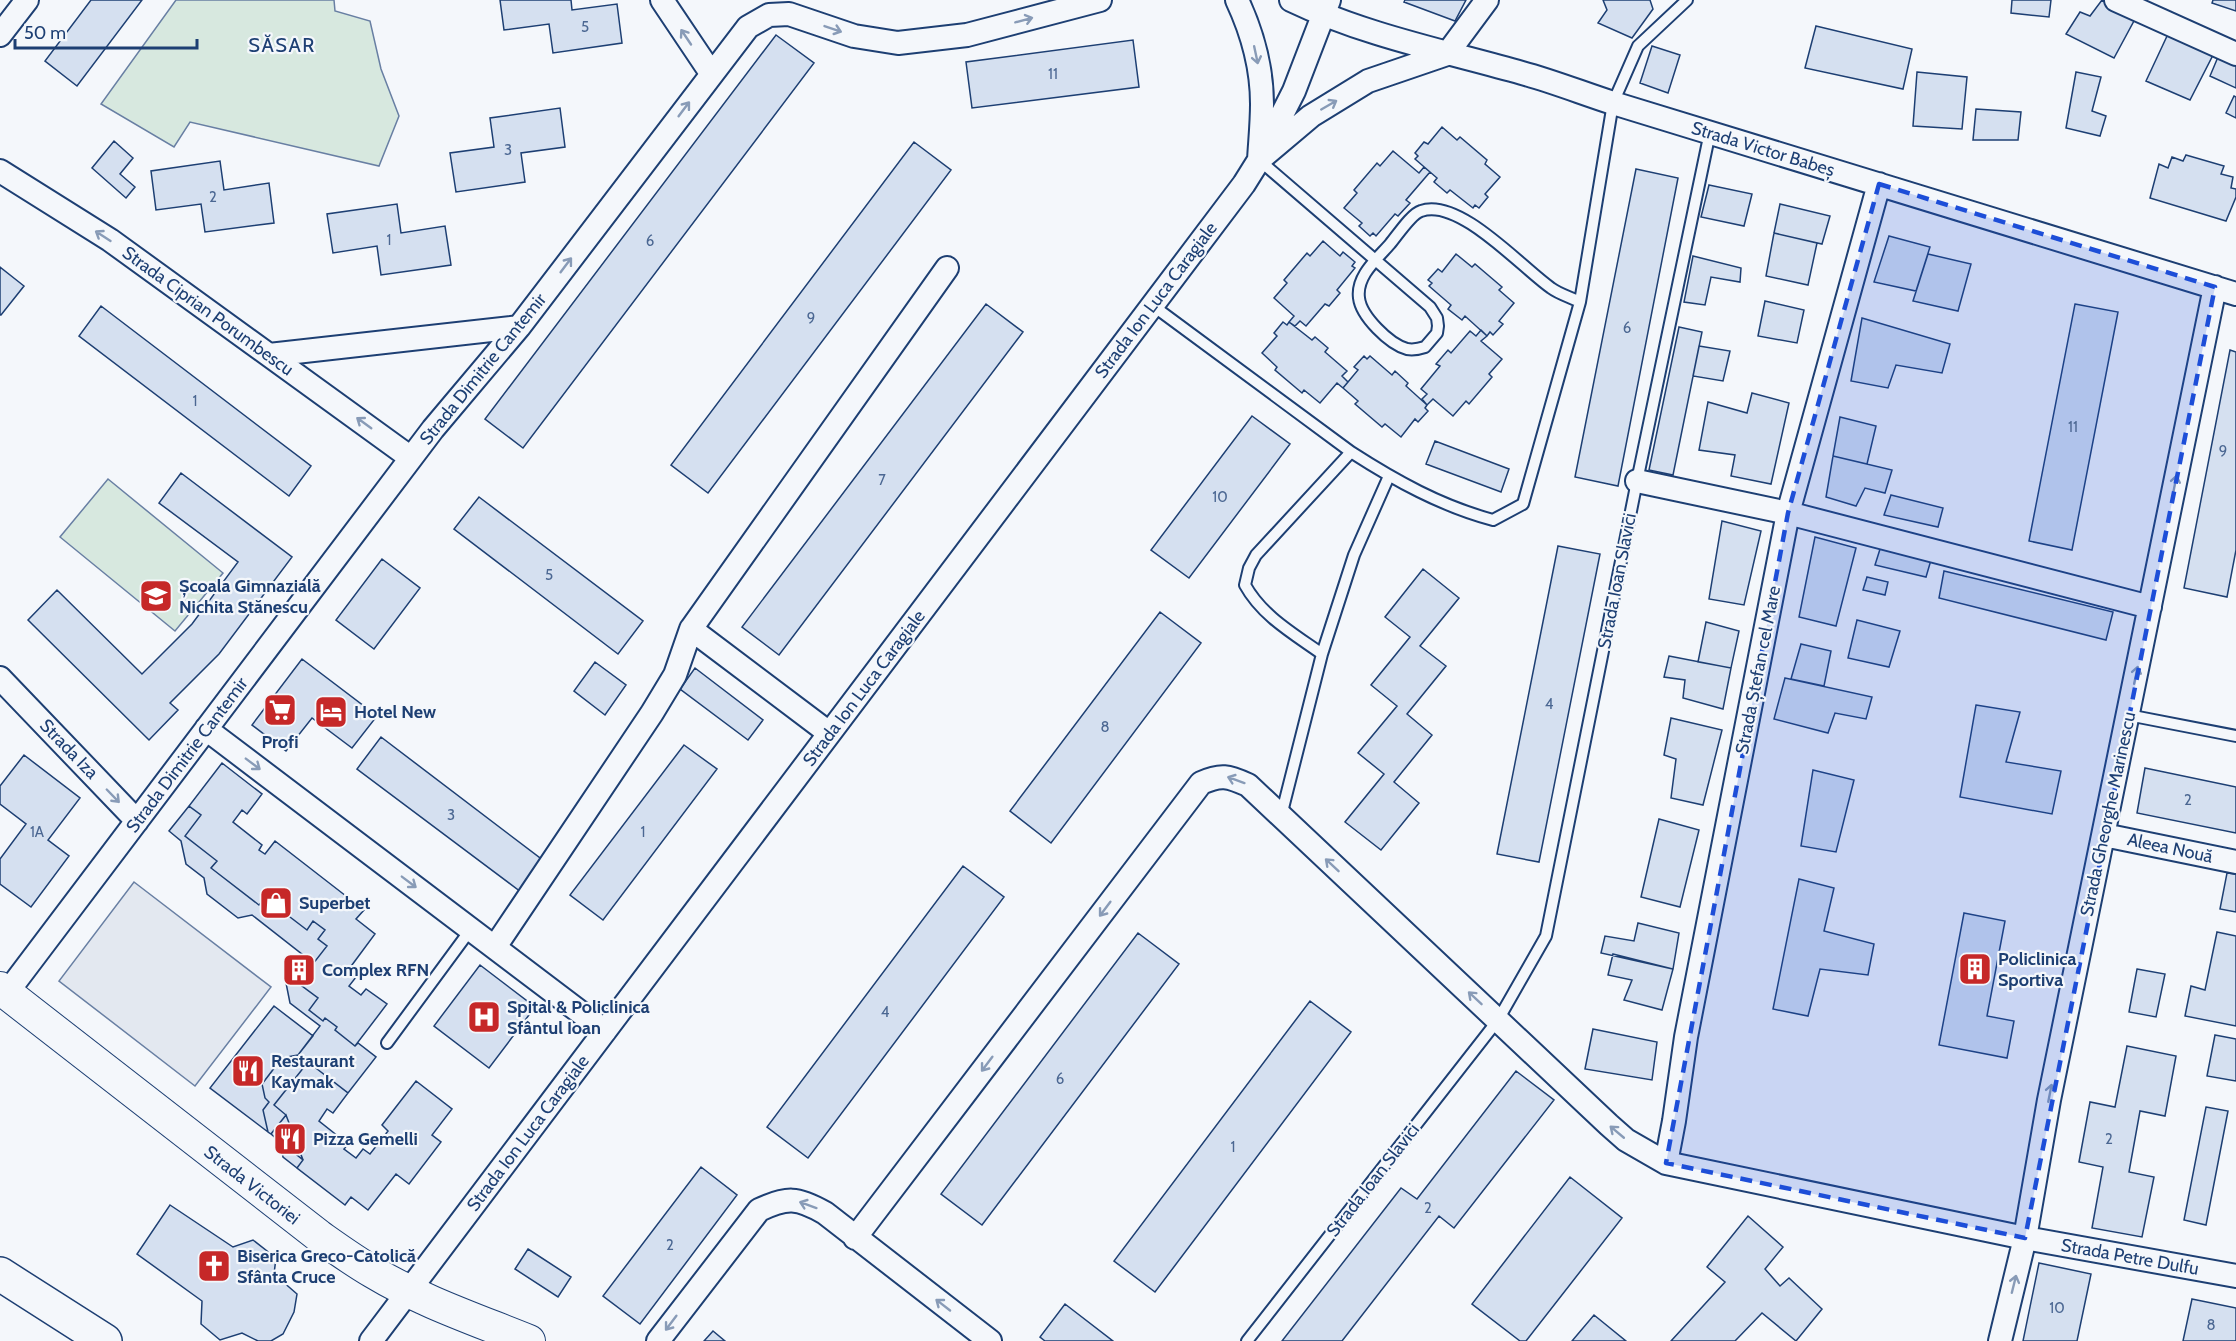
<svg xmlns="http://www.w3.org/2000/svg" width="2236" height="1341" viewBox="0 0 2236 1341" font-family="Cabin,sans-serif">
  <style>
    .green { fill: #d7e8df; stroke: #687fa3; stroke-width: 1.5 }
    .parking { fill: #e3e8f0; stroke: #687fa3; stroke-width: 1.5 }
    .building { fill: #d5e0f0; stroke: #1d3f73; stroke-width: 1.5 }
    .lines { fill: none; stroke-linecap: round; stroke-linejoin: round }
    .lane-casing { stroke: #1d3f73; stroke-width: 14 }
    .street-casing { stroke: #1d3f73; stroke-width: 26 }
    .secondary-casing { stroke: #1d3f73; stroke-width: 34 }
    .primary-casing { stroke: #1d3f73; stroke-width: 36 }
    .lane { stroke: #f4f7fb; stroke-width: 10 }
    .street { stroke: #f4f7fb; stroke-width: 22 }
    .secondary { stroke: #f4f7fb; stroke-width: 32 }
    .primary { stroke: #f4f7fb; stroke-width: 33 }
    .oneway { stroke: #889bb7 }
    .marked { fill: #1d4ed8; fill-opacity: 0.2; stroke: #1d4ed8; stroke-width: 4.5; stroke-dasharray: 12 8; stroke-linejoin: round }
    .labels { text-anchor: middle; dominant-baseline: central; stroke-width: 4.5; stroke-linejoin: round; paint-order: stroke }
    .number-label { font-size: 15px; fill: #4b6792 }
    .street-label { font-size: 18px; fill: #1d3f73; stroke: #f4f7fb }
    .poi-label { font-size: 18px; font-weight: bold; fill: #1d3f73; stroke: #f4f7fb; text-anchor: start }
    .neighbourhood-label { font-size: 20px; letter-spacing: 1.5px; fill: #1d3f73; stroke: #f4f7fb }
  </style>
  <rect width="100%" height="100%" fill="#f4f7fb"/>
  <path class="green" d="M176,0H334L335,11L370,21L381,69L399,116L379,166L190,122L174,147L101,104Z
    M108,479L223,573L175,631L60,537Z"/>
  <path class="parking" d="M134,882L271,987L195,1086L59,981Z"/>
  <path class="building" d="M91,0H142L77,86L45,61Z
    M500,0H571L572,10L617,4L622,43L553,53L549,24L504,30Z
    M1405,0H1466L1455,21L1404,2Z
    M1603,0H1650L1653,9L1632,38L1598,23L1607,10Z
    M2012,0H2051L2049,17L2011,13Z
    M2102,0L2135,19L2114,58L2066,34L2080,12L2090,16Z
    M2213,0H2236V11L2212,3Z
    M1816,26L1912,49L1903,89L1805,68Z
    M2168,34L2213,55L2190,100L2146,81Z
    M776,35L814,63L523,448L485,419Z
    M1133,40L1139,87L972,108L966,62Z
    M1652,46L1680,55L1668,93L1640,83Z
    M2218,57L2236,65V88L2210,76Z
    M1917,72L1967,77L1962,129L1913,126Z
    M2076,72L2101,77L2092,111L2106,116L2100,136L2066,128Z
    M2234,96L2236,97V118L2226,113Z
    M560,108L565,147L521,153L525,182L456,192L450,153L494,147L490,118Z
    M1976,109L2021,112L2018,140H1973Z
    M1442,127L1457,140L1460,137L1487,160L1485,164L1500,177L1485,194L1488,197L1479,208L1475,205L1473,208L1450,190L1447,193L1434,182L1437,178L1415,159L1418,156L1415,153L1424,142L1428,144Z
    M114,141L133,158L120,174L135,187L126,198L92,168Z
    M914,142L951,170L708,493L671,465Z
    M1393,151L1419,173L1424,167L1430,172L1406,200L1410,203L1398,216L1395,214L1376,236L1373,233L1370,236L1359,226L1362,223L1344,208L1357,193L1354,190L1377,163L1380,166Z
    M2186,155L2224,166L2221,174L2233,177L2231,188L2236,189V197L2226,221L2150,198L2159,164L2168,168L2172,157L2183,161Z
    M220,161L224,190L269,183L274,223L205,232L201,204L156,210L151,171Z
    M1636,169L1678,178L1618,486L1575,477Z
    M1709,185L1752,194L1744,226L1701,217Z
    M397,204L401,233L445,226L451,265L381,275L377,246L333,253L327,214Z
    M1780,204L1830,216L1822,244L1774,233Z
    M1774,233L1817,243L1808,285L1766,276Z
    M1889,236L1930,247L1916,291L1874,282Z
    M1323,241L1340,256L1343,252L1355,262L1352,266L1355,268L1337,290L1340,293L1329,306L1325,304L1306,326L1300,321L1295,326L1289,322L1294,316L1274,298L1287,283L1284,280L1307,253L1310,256Z
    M1456,254L1472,267L1475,264L1502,287L1499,290L1514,303L1499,321L1503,324L1493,335L1490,332L1487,336L1465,316L1462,320L1448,309L1451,305L1429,286L1432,283L1428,280L1438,269L1442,272Z
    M1928,254L1971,264L1958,311L1913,301Z
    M1693,256L1741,268L1740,282L1711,277L1705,305L1684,302Z
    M0,267L24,286L1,315H0Z
    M1765,301L1804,310L1797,343L1758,336Z
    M986,304L1023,332L779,655L742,627Z
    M2075,304L2118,312L2072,550L2029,541Z
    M101,306L311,466L289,496L79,336Z
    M1862,318L1950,344L1942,373L1896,365L1888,388L1851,381Z
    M1283,322L1287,325L1289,322L1312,340L1315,337L1328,348L1325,352L1347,371L1342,376L1348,382L1343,388L1337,383L1320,403L1304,390L1302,393L1275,370L1277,367L1262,353L1277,336L1274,333Z
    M1679,327L1702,332L1673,475L1649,470Z
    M1481,330L1487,336L1481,341L1502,359L1489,374L1492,377L1469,404L1466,401L1453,416L1433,399L1427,405L1422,399L1427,394L1421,389L1440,366L1436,364L1448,350L1451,353L1470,331L1476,336Z
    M1699,346L1730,351L1723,381L1693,376Z
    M2230,350L2236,352V550L2227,597L2184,588Z
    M1364,356L1367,359L1370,356L1392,375L1395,371L1408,383L1406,386L1427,405L1425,408L1428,411L1418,422L1415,419L1401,437L1385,424L1382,427L1355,404L1358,401L1343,388L1358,370L1354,367Z
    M1752,393L1789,403L1771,484L1731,476L1735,455L1699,450L1708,402L1747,413Z
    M1252,416L1290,444L1189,578L1151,550Z
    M1840,417L1876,426L1867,464L1833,456Z
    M1435,441L1509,469L1501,492L1426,464Z
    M1833,456L1892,470L1885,493L1865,488L1856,506L1826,497Z
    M181,473L292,557L219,654L170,703L178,710L149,740L28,620L57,590L142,674L192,624L238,562L159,503Z
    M1891,495L1943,508L1938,527L1884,515Z
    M479,497L643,621L618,654L454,529Z
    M1722,521L1761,531L1744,605L1709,599Z
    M1815,537L1856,548L1836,626L1799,617Z
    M1558,546L1600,554L1539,862L1497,854Z
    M1881,546L1931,560L1926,577L1875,565Z
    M382,559L420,588L374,649L336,620Z
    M1423,569L1459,598L1420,646L1446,666L1407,714L1432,735L1394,782L1419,803L1381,850L1345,822L1384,774L1358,753L1397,706L1371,685L1410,637L1385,617Z
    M1944,571L2113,612L2106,640L1939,598Z
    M1867,577L1888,582L1885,595L1863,590Z
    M1160,612L1201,643L1051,843L1010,811Z
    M1857,620L1900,631L1889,667L1848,658Z
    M1706,622L1739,631L1731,668L1698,662Z
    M1801,644L1831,651L1824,686L1791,679Z
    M1669,656L1731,668L1723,709L1683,698L1685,680L1664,677Z
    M302,659L377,716L352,748L312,718L286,751L252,725Z
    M595,662L626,685L605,715L574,691Z
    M695,668L763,720L748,740L680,689Z
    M1785,678L1872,697L1866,719L1835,713L1828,733L1774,719Z
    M1976,705L2020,712L2006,762L2061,771L2052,814L1960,797Z
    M1671,718L1722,730L1703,805L1671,798L1676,759L1664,755Z
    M381,737L544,861L521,892L357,769Z
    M684,745L717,769L603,920L570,895Z
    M24,755L80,798L48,840L69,856L31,907L0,884V859L26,824L0,804V786Z
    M222,763L262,794L247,814L242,810L233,822L262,845L259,850L265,854L275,841L364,910L356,919L375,934L352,965L360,972L349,986L361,995L366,989L387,1004L355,1046L335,1030L337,1027L325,1018L323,1021L309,1010L318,998L298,983L327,946L318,939L325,930L313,921L307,930L265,898L259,905L211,868L217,861L185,836L201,815L189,806Z
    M2145,768L2236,787V833L2137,813Z
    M1813,770L1854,780L1836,852L1801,846Z
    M189,806L201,815L185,836L217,861L211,868L259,905L265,898L307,930L313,921L325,930L318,939L327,946L298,983L318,998L309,1010L323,1021L325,1018L337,1027L335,1030L355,1046L358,1043L376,1057L348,1093L308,1062L274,1105L286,1115L271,1134L268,1132L263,1110L269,1102L265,1098L262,1084L282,1058L298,1055L320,1026L290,1003L285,978L303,955L252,915L238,918L207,894L204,878L186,864L181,841L169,831Z
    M1659,819L1699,830L1680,907L1641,897Z
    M963,866L1004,897L808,1158L767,1127Z
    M2227,873L2236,874V912L2220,909Z
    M1799,879L1834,888L1824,931L1874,944L1868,975L1820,969L1808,1016L1773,1009Z
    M1964,913L2005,921L1987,1016L2014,1021L2007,1058L1939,1045Z
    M1638,923L1679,933L1673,969L1601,953L1605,936L1634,941Z
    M2217,932L2236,936V1026L2185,1016L2191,986L2205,990Z
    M1138,933L1179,964L982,1225L941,1194Z
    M1613,954L1673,969L1662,1010L1624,1000L1632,980L1608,975Z
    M480,965L535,1007L489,1068L434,1026Z
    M2137,969L2165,974L2156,1017L2129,1012Z
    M1310,1001L1351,1032L1155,1292L1114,1261Z
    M274,1006L313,1036L298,1055L282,1058L262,1084L265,1098L269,1102L263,1110L268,1132L210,1088Z
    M1593,1029L1657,1042L1652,1080L1585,1069Z
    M2215,1035L2236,1039V1081L2207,1076Z
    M2127,1046L2176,1056L2165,1116L2140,1111L2129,1172L2154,1177L2142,1237L2092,1228L2103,1167L2079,1162L2090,1102L2115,1107Z
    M308,1062L348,1093L333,1113L327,1109L319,1121L348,1144L344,1149L356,1158L363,1149L370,1154L388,1131L382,1125L416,1081L452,1109L432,1135L441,1142L409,1184L396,1174L368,1210L351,1197L345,1205L297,1168L303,1160L271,1134L286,1115L274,1105Z
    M1516,1071L1554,1100L1454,1228L1439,1216L1342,1341H1282L1401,1188L1417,1199Z
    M2206,1107L2228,1111L2206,1225L2184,1220Z
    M286,1115L303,1160L297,1168L283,1157L280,1142L271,1134Z
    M701,1167L737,1195L640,1324L603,1296Z
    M1570,1177L1622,1218L1526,1341H1520L1472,1304Z
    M170,1205L233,1247L253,1240L276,1258L274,1274L297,1294L294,1312L283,1334L271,1341H258L242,1333L220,1340L201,1324L202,1301L137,1254Z
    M1748,1216L1783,1247L1765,1269L1780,1286L1789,1278L1822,1309L1796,1341L1762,1313L1735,1341H1671L1725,1282L1707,1267Z
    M528,1249L571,1277L558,1297L515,1269Z
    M2039,1263L2091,1274L2077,1341H2023Z
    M2192,1299L2236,1308V1341H2183Z
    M1065,1304L1113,1341H1045L1040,1337Z
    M1594,1315L1626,1341H1572Z
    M713,1331L725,1341H704Z"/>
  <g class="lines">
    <g class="lane-casing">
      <path id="lane" d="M1259,160L1430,307L1437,318L1438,326L1437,333L1425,347C1419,349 1413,350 1407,349C1389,344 1361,316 1359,298C1356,276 1377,259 1390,244C1397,236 1411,214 1421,211C1459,197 1522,268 1551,288C1559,294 1570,297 1580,302
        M1152,305L1351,452L1256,555L1249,568L1245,585C1262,616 1294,634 1322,654L1281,816
        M1351,452C1396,481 1441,506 1493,520L1523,504L1580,302L1613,103L1638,46L1687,0
        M1322,654L1354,555L1389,476
        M2128,715L2236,736
        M387,1043L471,929
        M1247,1341L1498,1020L1546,936L1637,481L1710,132"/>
    </g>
    <g class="street-casing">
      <path id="street" d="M662,0L711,73
        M1237,0C1252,32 1262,69 1262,104C1262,123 1260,142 1259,160L1311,116L1368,81L1447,54L1487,0
        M1291,0C1364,35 1444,51 1522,73C1552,81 1582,93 1613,103L2236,294
        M2116,0L2236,54
        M0,35L27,0
        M0,171L110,240L411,458
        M269,355L519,327
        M1637,481L1788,513L2150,607
        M0,678L137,821
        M206,729L605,1031
        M829,733L691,629L947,268
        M2104,835L2236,862
        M495,947L652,713L675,675L691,629
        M6,994L433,429L519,327L748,27L769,15L789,14L854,36L898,43L967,35L1100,0
        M1666,1163L1674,1121L1686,1037L1788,513L1879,184
        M855,1238L1201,783C1221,774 1228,776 1248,785L1609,1125L1626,1140L1666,1163L2025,1238L2236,1276
        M371,1341L1244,184L1259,160L1294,91L1329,0
        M658,1341L759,1210C787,1197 797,1197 825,1213L990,1341
        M2000,1341L2025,1238L2049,1100L2215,287"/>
    </g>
    <g class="secondary-casing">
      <path id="secondary" d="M0,988L319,1236C336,1248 354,1261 373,1272C421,1301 477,1320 529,1341"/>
    </g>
    <g class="primary-casing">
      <path id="primary" d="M0,1274L105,1341"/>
    </g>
    <use href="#lane" class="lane"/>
    <use href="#street" class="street"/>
    <use href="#secondary" class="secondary"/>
    <use href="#primary" class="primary"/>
  </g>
  <defs><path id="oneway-shaft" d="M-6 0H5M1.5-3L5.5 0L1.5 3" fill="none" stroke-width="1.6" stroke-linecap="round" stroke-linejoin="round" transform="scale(1.5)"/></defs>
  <g class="oneway">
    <use href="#oneway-shaft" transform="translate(1024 20) rotate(-15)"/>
    <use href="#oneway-shaft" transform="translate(833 29) rotate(19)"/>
    <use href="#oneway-shaft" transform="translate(686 37) rotate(-124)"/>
    <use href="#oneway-shaft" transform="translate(1256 55) rotate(78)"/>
    <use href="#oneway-shaft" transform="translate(1329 105) rotate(-30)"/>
    <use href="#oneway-shaft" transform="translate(684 109) rotate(-53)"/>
    <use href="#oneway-shaft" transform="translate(103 236) rotate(-147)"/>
    <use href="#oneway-shaft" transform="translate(566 265) rotate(-53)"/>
    <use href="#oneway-shaft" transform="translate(364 423) rotate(-144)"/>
    <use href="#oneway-shaft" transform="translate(2175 484) rotate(-79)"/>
    <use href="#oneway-shaft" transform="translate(2136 675) rotate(-78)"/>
    <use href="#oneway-shaft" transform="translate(253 764) rotate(37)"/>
    <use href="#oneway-shaft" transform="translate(1236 780) rotate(-160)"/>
    <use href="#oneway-shaft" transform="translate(113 796) rotate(46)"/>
    <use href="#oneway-shaft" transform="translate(1332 865) rotate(-137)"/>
    <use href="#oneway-shaft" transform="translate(409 882) rotate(37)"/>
    <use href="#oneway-shaft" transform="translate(1105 909) rotate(127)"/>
    <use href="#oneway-shaft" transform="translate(1475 998) rotate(-137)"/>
    <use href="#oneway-shaft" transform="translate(987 1064) rotate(127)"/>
    <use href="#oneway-shaft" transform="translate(2050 1093) rotate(-79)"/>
    <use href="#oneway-shaft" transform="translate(1617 1132) rotate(-140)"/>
    <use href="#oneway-shaft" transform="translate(808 1205) rotate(-160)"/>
    <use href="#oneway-shaft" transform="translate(2014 1284) rotate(-76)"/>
    <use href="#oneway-shaft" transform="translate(943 1305) rotate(-142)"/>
    <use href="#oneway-shaft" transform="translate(671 1323) rotate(127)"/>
  </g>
  <path class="marked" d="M1879,184L2215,287L2025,1238L1666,1163L1788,513Z"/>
  <defs>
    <g id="school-square" transform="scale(1.725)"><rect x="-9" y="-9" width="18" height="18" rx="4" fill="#c62828" stroke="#f4f7fb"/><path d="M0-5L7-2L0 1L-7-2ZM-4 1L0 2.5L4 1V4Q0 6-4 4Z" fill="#fff"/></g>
    <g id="supermarket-square" transform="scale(1.725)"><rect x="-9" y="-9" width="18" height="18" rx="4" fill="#c62828" stroke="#f4f7fb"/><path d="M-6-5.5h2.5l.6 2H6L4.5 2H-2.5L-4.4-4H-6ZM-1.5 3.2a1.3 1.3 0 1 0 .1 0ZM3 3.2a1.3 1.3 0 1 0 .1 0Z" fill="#fff"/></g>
    <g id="hotel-square" transform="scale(1.725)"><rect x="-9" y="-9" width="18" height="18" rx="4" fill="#c62828" stroke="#f4f7fb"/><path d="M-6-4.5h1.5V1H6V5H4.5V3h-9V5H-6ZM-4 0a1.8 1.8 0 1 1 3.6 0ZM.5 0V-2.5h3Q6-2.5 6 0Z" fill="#fff"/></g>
    <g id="shop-square" transform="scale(1.725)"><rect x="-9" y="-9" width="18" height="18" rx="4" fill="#c62828" stroke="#f4f7fb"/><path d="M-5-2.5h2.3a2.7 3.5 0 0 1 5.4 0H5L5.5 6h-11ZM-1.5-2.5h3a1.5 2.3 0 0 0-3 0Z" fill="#fff"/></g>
    <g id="building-square" transform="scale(1.725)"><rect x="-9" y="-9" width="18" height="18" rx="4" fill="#c62828" stroke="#f4f7fb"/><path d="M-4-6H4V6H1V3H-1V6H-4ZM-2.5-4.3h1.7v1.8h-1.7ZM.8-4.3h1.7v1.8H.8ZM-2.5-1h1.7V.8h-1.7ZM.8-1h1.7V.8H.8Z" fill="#fff"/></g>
    <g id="hospital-square" transform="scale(1.725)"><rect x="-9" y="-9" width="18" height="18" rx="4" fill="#c62828" stroke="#f4f7fb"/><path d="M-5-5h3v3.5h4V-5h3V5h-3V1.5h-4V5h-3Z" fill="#fff"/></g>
    <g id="restaurant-square" transform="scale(1.725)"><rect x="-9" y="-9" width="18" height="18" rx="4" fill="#c62828" stroke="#f4f7fb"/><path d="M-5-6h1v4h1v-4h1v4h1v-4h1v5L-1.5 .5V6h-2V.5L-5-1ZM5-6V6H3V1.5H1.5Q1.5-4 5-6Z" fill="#fff"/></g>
    <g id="church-square" transform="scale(1.725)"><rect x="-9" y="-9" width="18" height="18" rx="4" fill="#c62828" stroke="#f4f7fb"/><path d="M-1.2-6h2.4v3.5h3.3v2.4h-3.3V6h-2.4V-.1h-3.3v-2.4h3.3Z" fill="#fff"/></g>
  </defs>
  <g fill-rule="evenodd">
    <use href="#school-square" x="156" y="596"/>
    <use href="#supermarket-square" x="280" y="710"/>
    <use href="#hotel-square" x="331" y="712"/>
    <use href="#shop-square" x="276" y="903"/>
    <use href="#building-square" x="1975" y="969"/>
    <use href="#building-square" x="299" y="970"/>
    <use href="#hospital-square" x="484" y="1017"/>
    <use href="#restaurant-square" x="248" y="1071"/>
    <use href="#restaurant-square" x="290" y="1139"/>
    <use href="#church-square" x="214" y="1266"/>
  </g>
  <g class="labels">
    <g class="number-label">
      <text x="585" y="27">5</text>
      <text x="1053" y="74">11</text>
      <text x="508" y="150">3</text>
      <text x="213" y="197">2</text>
      <text x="389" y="240">1</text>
      <text x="650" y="241">6</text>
      <text x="811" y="318">9</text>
      <text x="1627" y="328">6</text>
      <text x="195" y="401">1</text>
      <text x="2073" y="427">11</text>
      <text x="2223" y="451">9</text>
      <text x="882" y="480">7</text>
      <text x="1220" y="497">10</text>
      <text x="549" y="575">5</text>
      <text x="1549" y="704">4</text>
      <text x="1105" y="727">8</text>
      <text x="2188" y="800">2</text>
      <text x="451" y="815">3</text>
      <text x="37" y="832">1A</text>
      <text x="643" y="832">1</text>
      <text x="885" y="1012">4</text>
      <text x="1060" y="1079">6</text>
      <text x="2109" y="1139">2</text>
      <text x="1233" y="1147">1</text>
      <text x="1428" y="1208">2</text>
      <text x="670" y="1245">2</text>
      <text x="2057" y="1308">10</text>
      <text x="2211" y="1325">8</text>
    </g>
    <g class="street-label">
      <text transform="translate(1763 149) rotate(17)">Strada Victor Babeș</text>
      <text transform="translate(1156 300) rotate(-53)">Strada Ion Luca Caragiale</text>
      <text transform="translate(208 311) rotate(36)">Strada Ciprian Porumbescu</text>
      <text transform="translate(483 369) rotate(-51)">Strada Dimitrie Cantemir</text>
      <text transform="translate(1617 581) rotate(-79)">Strada Ioan Slavici</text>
      <text transform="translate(1758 670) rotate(-79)">Strada Ștefan cel Mare</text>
      <text transform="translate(864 688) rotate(-53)">Strada Ion Luca Caragiale</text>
      <text transform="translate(69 749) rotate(46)">Strada Iza</text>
      <text transform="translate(187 755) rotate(-53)">Strada Dimitrie Cantemir</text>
      <text transform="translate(2108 814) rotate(-78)">Strada Gheorghe Marinescu</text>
      <text transform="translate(2170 848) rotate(12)">Aleea Nouă</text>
      <text transform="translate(528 1133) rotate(-53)">Strada Ion Luca Caragiale</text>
      <text transform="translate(1373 1180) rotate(-52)">Strada Ioan Slavici</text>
      <text transform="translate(252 1185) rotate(38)">Strada Victoriei</text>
      <text transform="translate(2130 1257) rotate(10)">Strada Petre Dulfu</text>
    </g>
    <g class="poi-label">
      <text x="179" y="586">Școala Gimnazială<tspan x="179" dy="21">Nichita Stănescu</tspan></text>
      <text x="354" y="712">Hotel New</text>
      <text x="280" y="742" text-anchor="middle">Profi</text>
      <text x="299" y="903">Superbet</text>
      <text x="1998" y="959">Policlinica<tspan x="1998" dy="21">Sportiva</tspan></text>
      <text x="322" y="970">Complex RFN</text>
      <text x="507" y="1007">Spital &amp; Policlinica<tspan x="507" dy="21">Sfântul Ioan</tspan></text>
      <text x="271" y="1061">Restaurant<tspan x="271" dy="21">Kaymak</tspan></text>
      <text x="313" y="1139">Pizza Gemelli</text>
      <text x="237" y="1256">Biserica Greco-Catolică<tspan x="237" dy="21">Sfânta Cruce</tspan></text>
    </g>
    <g class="neighbourhood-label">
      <text x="282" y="45">SĂSAR</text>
    </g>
  </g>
  <path d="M15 39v9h182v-9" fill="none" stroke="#1d3f73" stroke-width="3"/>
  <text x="24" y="39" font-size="18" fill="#1d3f73" stroke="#f4f7fb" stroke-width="4.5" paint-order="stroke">50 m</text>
</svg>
